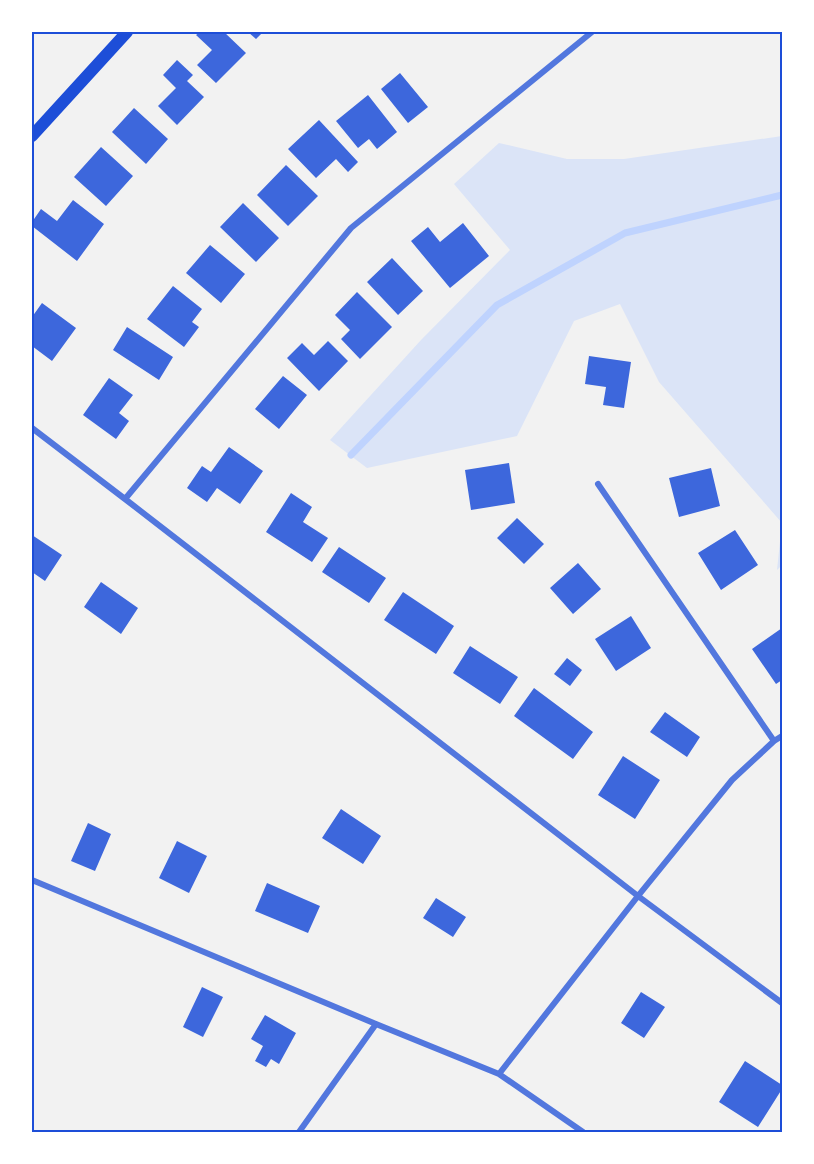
<svg xmlns="http://www.w3.org/2000/svg" width="814" height="1164" viewBox="0 0 814 1164" font-family="'Asap Condensed',sans-serif">
  <style>
    .green { fill: #dbe4f7 }
    .lines { fill: none; stroke-linecap: round; stroke-linejoin: round }
    .stream { stroke: #bfd3fe; stroke-width: 7 }
    .building { fill: #3d67dc }
    .minor { stroke: #5277de; stroke-width: 6 }
    .secondary { stroke: #1d4ed8; stroke-width: 12 }
    .neatline { fill: none; stroke: #1d4ed8; stroke-width: 2 }
  </style>
  <rect width="100%" height="100%" fill="#f2f2f2"/>
  <path class="green" d="M782,136V565L777,570L782,523L659,382L620,304L574,321L517,436L367,468L330,440L421,340L510,250L454,184L499,143L567,159H624Z"/>
  <g class="lines">
    <path class="stream" d="M351,455L497,305L625,233L782,195"/>
  </g>
  <path class="building" d="M200,32H224L246,53L216,83L197,65L212,50L196,35Z
    M248,32H263L256,39Z
    M177,60L193,75L187,81L204,97L177,125L158,106L176,88L163,75Z
    M400,73L428,107L408,123L381,89Z
    M368,95L397,132L377,149L369,139L358,148L336,121Z
    M134,108L168,139L146,164L112,132Z
    M319,120L358,162L348,172L336,159L316,178L288,149Z
    M101,147L133,176L106,206L74,177Z
    M286,165L318,196L288,226L257,195Z
    M73,200L104,224L77,261L32,226V222L41,209L57,221Z
    M243,203L279,238L256,262L220,227Z
    M463,223L489,256L450,288L411,241L428,227L440,242Z
    M210,245L245,274L221,303L186,273Z
    M392,258L423,291L398,315L367,282Z
    M173,286L202,309L192,322L199,327L184,347L147,319Z
    M357,292L392,327L360,359L341,339L350,330L335,315Z
    M42,303L76,328L52,361L32,346V317Z
    M127,327L173,357L159,380L113,350Z
    M328,341L348,361L319,391L287,358L302,343L314,355Z
    M589,356L631,362L624,408L603,405L606,387L585,384Z
    M283,376L307,395L279,429L255,409Z
    M109,378L133,395L119,413L129,421L116,439L83,415Z
    M229,447L263,471L240,504L217,488L207,502L187,488L202,466L211,472Z
    M509,463L515,503L471,510L465,470Z
    M711,468L720,506L679,517L669,478Z
    M291,493L312,507L303,522L328,538L312,562L266,532Z
    M517,518L544,544L524,564L497,538Z
    M735,530L758,565L721,590L698,553Z
    M32,535L62,555L45,581L32,572Z
    M339,547L386,578L369,603L322,572Z
    M578,563L601,589L573,614L550,588Z
    M101,582L138,608L121,634L84,607Z
    M403,592L454,626L436,654L384,620Z
    M631,616L651,648L616,671L595,639Z
    M782,628V680L776,684L752,649Z
    M470,646L518,677L500,704L453,673Z
    M567,658L582,670L570,686L554,674Z
    M534,688L593,732L573,759L514,716Z
    M665,712L700,737L687,757L650,732Z
    M623,756L660,780L635,819L598,795Z
    M341,809L381,836L363,864L322,838Z
    M88,823L111,834L95,871L71,861Z
    M177,841L207,856L189,893L159,878Z
    M267,883L320,906L308,933L255,911Z
    M436,898L466,917L453,937L423,918Z
    M202,987L223,997L203,1037L183,1027Z
    M641,992L665,1007L644,1038L621,1023Z
    M265,1015L296,1033L279,1064L271,1059L266,1067L255,1061L263,1046L251,1039Z
    M745,1061L782,1085V1089L758,1127L719,1102Z"/>
  <g class="lines">
    <path class="minor" d="M32,428L125,499L638,896L782,1003
      M598,484L774,741
      M125,499L351,228L592,32
      M32,880L376,1024L499,1074L583,1132
      M499,1074L638,896L732,780L774,741L782,736
      M299,1132L376,1024"/>
    <path class="secondary" d="M32,136L127,32"/>
  </g>
  <rect width="814" height="1164" fill="none" stroke="#ffffff" stroke-width="66"/>
  <rect x="33" y="33" width="748" height="1098" class="neatline"/>
</svg>
